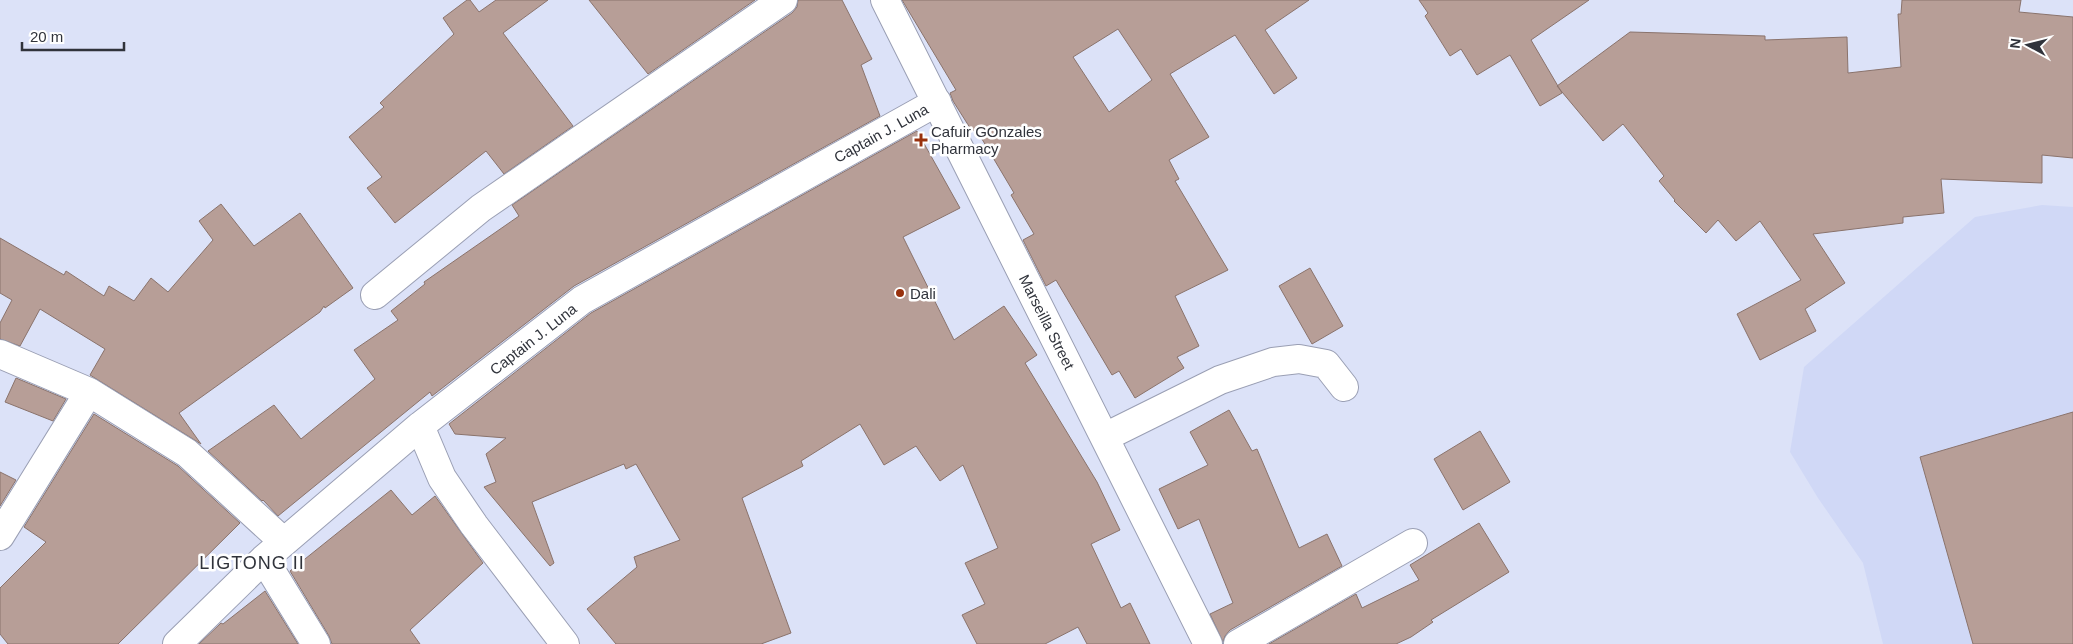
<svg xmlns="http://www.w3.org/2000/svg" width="2073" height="644" viewBox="0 0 2073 644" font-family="Arial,sans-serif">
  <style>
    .built { fill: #d0d8f6 }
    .building { fill: #b79e97; stroke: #8a736c; fill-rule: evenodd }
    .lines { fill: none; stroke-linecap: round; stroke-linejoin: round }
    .minor-casing { stroke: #9a9fb4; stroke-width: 30 }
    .major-casing { stroke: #9a9fb4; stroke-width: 30 }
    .minor { stroke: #fff; stroke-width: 28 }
    .major { stroke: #fff; stroke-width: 28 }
    .poi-dot { fill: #98310e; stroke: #fff; stroke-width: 2 }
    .labels { text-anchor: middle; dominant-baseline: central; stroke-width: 5; stroke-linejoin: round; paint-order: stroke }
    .poi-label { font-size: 15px; fill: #30333b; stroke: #fff; text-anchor: start }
    .street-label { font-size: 15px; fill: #30333b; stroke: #fff }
    .quarter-label { font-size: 18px; letter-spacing: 1px; fill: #30333b; stroke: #fff }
  </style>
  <rect width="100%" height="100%" fill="#dce2f8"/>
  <path class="built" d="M2042,205L2073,207V644H1883L1863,563L1818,498L1790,452L1804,367L1975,217Z"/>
  <path class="building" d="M467,0H470L479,12L496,0H548L503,33L573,126L504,174L486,151L395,223L367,188L382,177L349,137L384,107L380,103L454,34L443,18Z
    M589,0H755L648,74Z
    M798,0H842L872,59L861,65L880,116L574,286L432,396L430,392L278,516L263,500L262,501L208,451L274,405L301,439L375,379L354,350L398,320L391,311L425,284L424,282L519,216L512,205L792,13L797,7Z
    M902,0H1309L1265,30L1297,78L1274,94L1235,35L1170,74L1209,137L1169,160L1179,179L1175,181L1228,270L1175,296L1199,346L1177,357L1184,368L1135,398L1119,371L1112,375L1056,280L1046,286L1023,240L1034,234L1011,195L1014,193L976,129L972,131L953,101L950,93L956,90ZM1118,29L1152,80L1109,112L1073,57Z
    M1419,0H1589L1531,40L1562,93L1540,106L1510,55L1477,75L1461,49L1450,56L1425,16L1428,13Z
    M1902,0H2021L2019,12L2073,17V158L2042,155V183L1941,179L1944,213L1903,217V223L1813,234L1845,283L1805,309L1816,331L1760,360L1737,314L1801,280L1760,221L1736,241L1718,220L1706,233L1674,201L1675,200L1659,181L1664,176L1623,124L1603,141L1557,86L1630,32L1765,36V40L1847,37L1848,73L1901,67L1898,14H1901Z
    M917,131L960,208L903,237L954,340L1004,306L1037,355L1025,363L1097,482L1120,530L1091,544L1121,608L1130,603L1150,644H1087L1078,627L1045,644H977L962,615L985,604L965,563L998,548L963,465L940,481L916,446L884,465L860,424L801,461L803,466L742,498L791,633L761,644H616L587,609L637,567L634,557L680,540L636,464L626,469L624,464L532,502L554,563L550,566L484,487L496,482L486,454L506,438L455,434L449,424L591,313Z
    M221,204L254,246L300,213L353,288L325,308L324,306L320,312L179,413L201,444L90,375L105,349L40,309L20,346L0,339V323L12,300L0,293V238L64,275L66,271L104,296L109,286L134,301L151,278L168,292L213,240L199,221Z
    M1310,268L1343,326L1312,344L1279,286Z
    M16,378L66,399L53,421L5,402Z
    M1229,410L1252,451L1257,449L1299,548L1327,534L1342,566L1230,630L1225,636L1223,642L1210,614L1233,603L1199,519L1178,529L1159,489L1208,465L1190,432Z
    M2073,412V644H1973L1920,457Z
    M94,414L178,466L240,523L118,644H8L0,634V588L46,542L24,527Z
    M1480,431L1510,482L1463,510L1434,459Z
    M0,472L16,480L0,506Z
    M391,490L412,515L435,496L483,563L410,630L420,644H332L329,636L290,571Z
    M1479,523L1509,572L1431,620L1433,622L1411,637L1396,644H1269L1356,594L1362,608L1419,580L1410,565Z
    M265,591L298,644H199L221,623L223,624Z"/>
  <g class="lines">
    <g class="minor-casing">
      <path id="minor" d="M375,295L481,208L783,0
        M0,354L89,392L187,453L284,542
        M420,426L442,478L474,525L565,644
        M1105,437L1220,380L1273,362L1299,359L1326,364L1344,387
        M0,536L89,392
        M264,559L316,644
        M177,644L264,559L420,426L582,300L937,102
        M1238,644L1413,543"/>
    </g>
    <g class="major-casing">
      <path id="major" d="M885,0L1208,644"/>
    </g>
    <use href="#minor" class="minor"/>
    <use href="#major" class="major"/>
  </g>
  <g class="poi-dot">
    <path d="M918.5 132.5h5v5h5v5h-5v5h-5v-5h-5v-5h5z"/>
    <circle cx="900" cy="293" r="5"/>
  </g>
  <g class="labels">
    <g class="poi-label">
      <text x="931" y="131">Cafuir GOnzales<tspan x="931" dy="17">Pharmacy</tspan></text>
      <text x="910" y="293">Dali</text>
    </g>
    <g class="street-label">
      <text transform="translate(881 133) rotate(-29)">Captain J. Luna</text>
      <text transform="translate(1047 322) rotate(63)">Marseilla Street</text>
      <text transform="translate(533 339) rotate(-38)">Captain J. Luna</text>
    </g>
    <g class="quarter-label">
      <text x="252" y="563">LIGTONG II</text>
    </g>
  </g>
  <g transform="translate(2028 45) rotate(277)" stroke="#ffffff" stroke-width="4" paint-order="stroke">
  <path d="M0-4L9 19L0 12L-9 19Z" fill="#30333b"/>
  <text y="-8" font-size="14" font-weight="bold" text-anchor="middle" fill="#30333b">N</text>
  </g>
  <path d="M22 42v8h102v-8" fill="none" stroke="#30333b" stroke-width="2.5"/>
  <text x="30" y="42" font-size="15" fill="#30333b" stroke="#ffffff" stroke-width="4" paint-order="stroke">20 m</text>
</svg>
